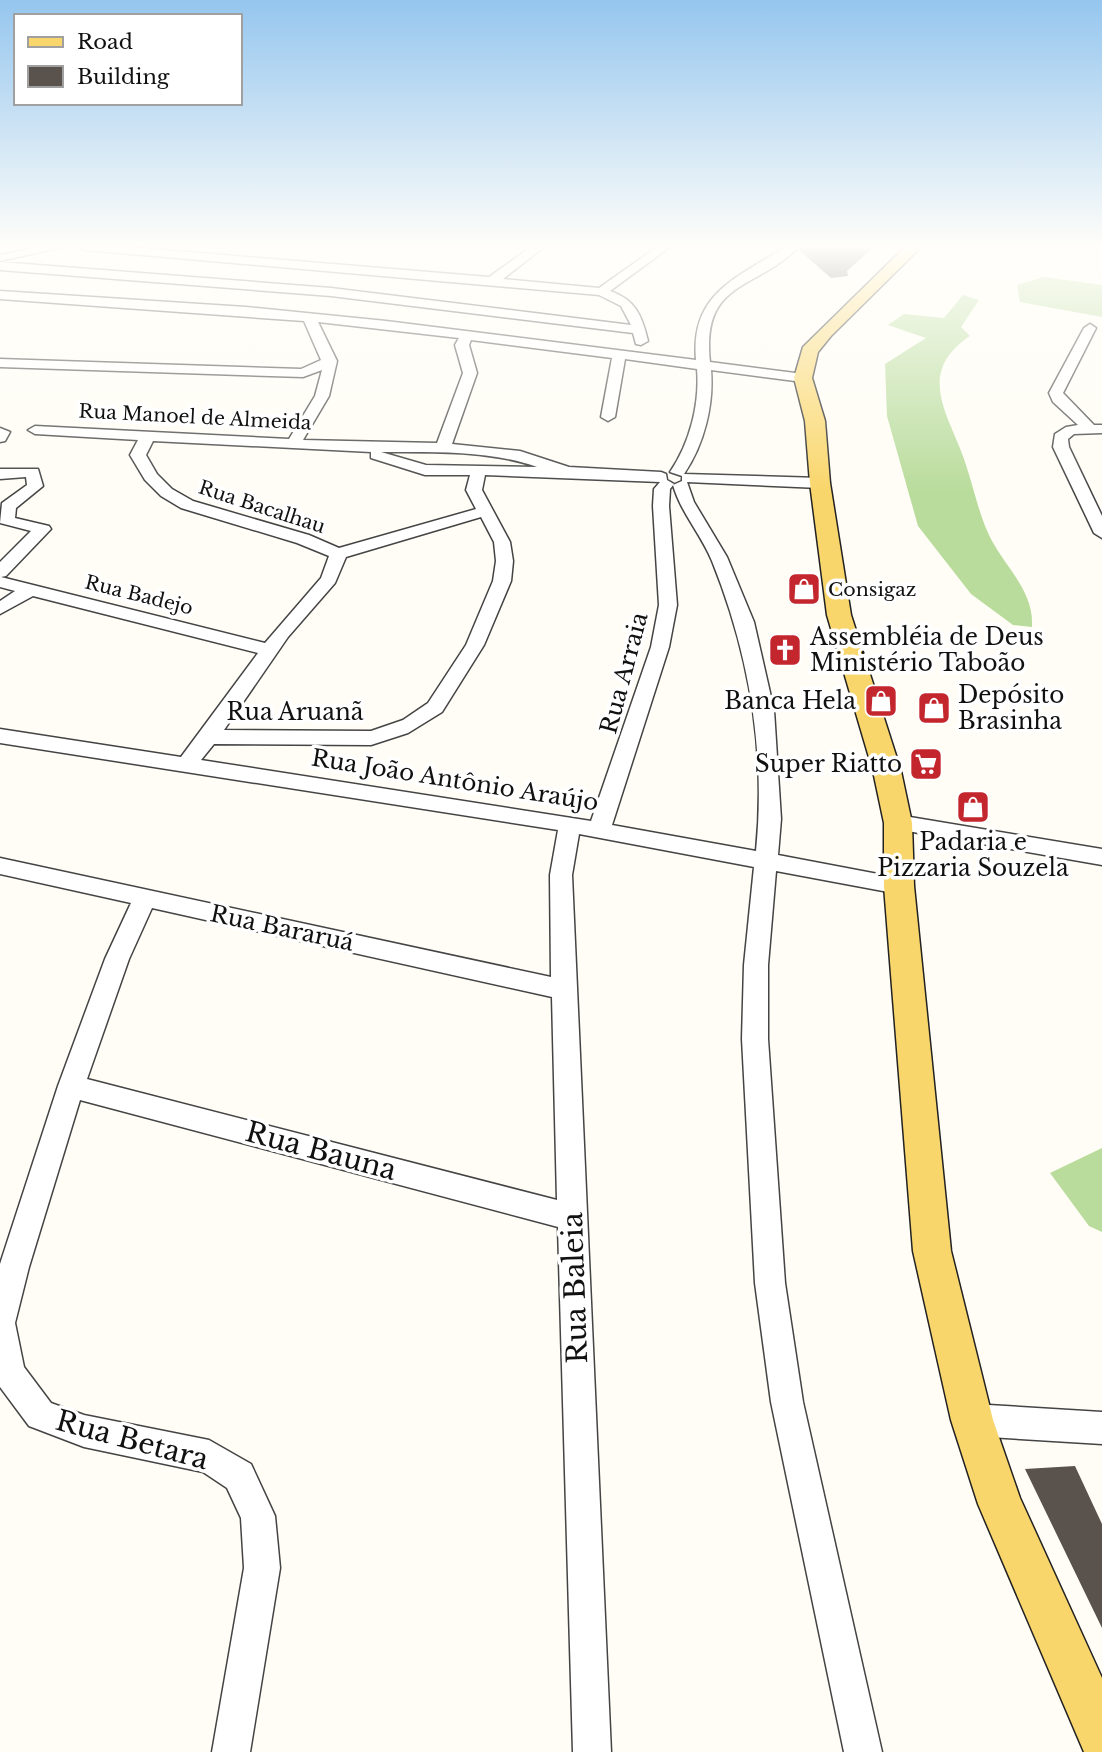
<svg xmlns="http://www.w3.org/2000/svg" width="1102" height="1752" font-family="'Libre Baskerville',serif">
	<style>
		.forest { fill: #b9dc9c }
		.building { fill: #5a524d }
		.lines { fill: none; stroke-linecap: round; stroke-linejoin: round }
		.minor-casing { stroke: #444; stroke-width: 3 }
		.major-casing { stroke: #222; stroke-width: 3 }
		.minor { fill: #fff; fill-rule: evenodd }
		.major { fill: #f9d66b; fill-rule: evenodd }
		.labels { text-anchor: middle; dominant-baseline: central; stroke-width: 7; stroke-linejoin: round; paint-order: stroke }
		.far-street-label { font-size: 19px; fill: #111; stroke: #fff }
		.far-poi-label { font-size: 19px; fill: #111; stroke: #fff; text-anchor: start }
		.poi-label { font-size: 23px; fill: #111; stroke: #fff; text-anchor: start }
		.street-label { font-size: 23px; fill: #111; stroke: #fff }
		.near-street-label { font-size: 28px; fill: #111; stroke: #fff }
	</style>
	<rect width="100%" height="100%" fill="#fffdf5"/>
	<!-- forest -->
	<path class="forest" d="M1044,277L1102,285V317L1020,302L1017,285Z
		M963,295L979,300L961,327L970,336C913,374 951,417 966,465C974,489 980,519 992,541C1008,570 1034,592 1032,627L1013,625L971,594L918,526L887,416L885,364L926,338L888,325L904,314L944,318Z
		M1102,1148V1232L1089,1226L1050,1173Z"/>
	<!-- building -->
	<path class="building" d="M802,247H874L847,271L848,276L831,278L799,250Z
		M789,578L816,579L819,599H792Z
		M1075,1466L1102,1524V1628L1025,1469Z"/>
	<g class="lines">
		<defs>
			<path id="minor" d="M39,247H63L0,261V255Z
				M79,247H128L489,277L531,247H544L503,279L599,288L657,247H670L610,291C636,300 642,316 648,341L641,345L636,344L633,333L331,296L0,270V262L331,288L631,325L621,306L599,295L85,250Z
				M785,247H799C755,291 701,280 710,362L803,374L810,378L803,382L711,370C714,405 704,445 684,474L820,478L828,483L820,488L687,482L694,502L727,557L754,622L774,710L781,819L778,855L899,878L907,880L910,886L907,892L899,894L776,871L768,965V1039L785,1283L803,1402L882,1752H844L771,1402L755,1283L742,1039L744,965L754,867L579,834L572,875L611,1752H573L558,1227L80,1100L29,1267L15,1323L24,1367L51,1403L84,1415L209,1440L251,1464L275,1516L280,1568L250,1752H212L244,1568L241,1518L227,1488L203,1472L84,1447L29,1426L0,1387V1264L58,1086L105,959L131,903L0,874V858L551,977L550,875L558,830L0,743V729L181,757L258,653L33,596L0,614V601L15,591L0,587V562L31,531L0,523L2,503L27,485L26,477L0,479V469H38L43,486L16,508L15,518L49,526L51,529L6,576L1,577L265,643L321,578L329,556L297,543L181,508L161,496L145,480L130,455L138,440L35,434L28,430L35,426L289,439L315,396L322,370L303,377L0,367V359L301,369L321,360L304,321L0,299V291L246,307L386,321L696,360C690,293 737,278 785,247ZM318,322L459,338L455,345L463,373L437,443L303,440L329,396L337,361ZM471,340L612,358L601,417L608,421L615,417L625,359L697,369C700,403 690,443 670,472L682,476V481L673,485C681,513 701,534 712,561C749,653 766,752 756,851L612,825L669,647L677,605L669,506L670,489L674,484L667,480L666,474L661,472L569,467L520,451L452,444L477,373L469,345ZM153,441L371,452V458L425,475H470L466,490L476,509L339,548L309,535L193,501L172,489L157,474L146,455ZM381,452C433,452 488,450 537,467L426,465ZM485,475L660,482L654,489L653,506L659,605L651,647L591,821L201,760L214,744L371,745L408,733L442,712L484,645L511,581L513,561L510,542L482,490ZM481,517L494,542L496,561L493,581L466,645L428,703L403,720L371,731L224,730L288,637L335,583L346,557ZM152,908L552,997L557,1200L87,1079L129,959Z
				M1090,324L1096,328L1063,393L1094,425H1102V433L1074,434L1068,439L1069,447L1102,516V538L1094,533L1053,447L1055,434L1066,427L1078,425L1053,402L1049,393L1084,328Z
				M0,428L10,432L5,441L0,442Z
				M898,815L1102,849V865L890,828L887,823L890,818Z
				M972,1404L1102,1412V1444L972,1436L960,1432L956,1420L960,1408Z"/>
			<path id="major" d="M905,247H921L831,336L818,352L812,378L825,421L830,483L851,615L901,771L912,823L914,886L951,1251L993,1420L1020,1498L1102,1678V1752H1084L978,1504L951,1420L913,1251L884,886V823L873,771L827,615L810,483L805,421L794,378L803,347Z"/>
		</defs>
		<!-- minor casing -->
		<use href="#minor" class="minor-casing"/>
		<!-- major casing -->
		<use href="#major" class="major-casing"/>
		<!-- minor -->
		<use href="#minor" class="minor"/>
		<!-- major -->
		<use href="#major" class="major"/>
	</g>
	<!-- sky -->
	<linearGradient id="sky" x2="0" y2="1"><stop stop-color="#95c6ee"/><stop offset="0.5" stop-color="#fffefa"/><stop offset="1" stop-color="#fffefa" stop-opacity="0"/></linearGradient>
	<rect width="1102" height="492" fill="url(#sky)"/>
	<!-- icons -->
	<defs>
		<symbol id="shop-square" viewBox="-11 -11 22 22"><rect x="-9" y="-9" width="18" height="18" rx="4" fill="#c4262e" stroke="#fff"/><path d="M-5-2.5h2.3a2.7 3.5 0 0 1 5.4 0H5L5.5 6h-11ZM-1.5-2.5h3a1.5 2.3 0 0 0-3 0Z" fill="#fff"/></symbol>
		<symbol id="church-square" viewBox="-11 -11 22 22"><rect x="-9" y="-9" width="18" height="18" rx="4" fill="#c4262e" stroke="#fff"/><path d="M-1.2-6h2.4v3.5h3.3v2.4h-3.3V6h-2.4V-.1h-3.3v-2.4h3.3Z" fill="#fff"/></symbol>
		<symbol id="supermarket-square" viewBox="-11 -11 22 22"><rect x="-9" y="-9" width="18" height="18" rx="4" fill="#c4262e" stroke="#fff"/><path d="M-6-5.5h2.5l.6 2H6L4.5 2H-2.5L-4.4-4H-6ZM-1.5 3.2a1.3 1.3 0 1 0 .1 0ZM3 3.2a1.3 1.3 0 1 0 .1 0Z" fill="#fff"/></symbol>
	</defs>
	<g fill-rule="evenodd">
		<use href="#shop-square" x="785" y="570" width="38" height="38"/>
		<use href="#church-square" x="766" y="631" width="38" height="38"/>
		<use href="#shop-square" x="862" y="682" width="38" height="38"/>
		<use href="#shop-square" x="915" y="689" width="38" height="38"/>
		<use href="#supermarket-square" x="907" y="745" width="38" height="38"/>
		<use href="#shop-square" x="954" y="788" width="38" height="38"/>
	</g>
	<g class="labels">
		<!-- far-street labels -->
		<g class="far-street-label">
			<text transform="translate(195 417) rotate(3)">Rua Manoel de Almeida</text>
			<text transform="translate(262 507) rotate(18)">Rua Bacalhau</text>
			<text transform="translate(139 595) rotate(14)">Rua Badejo</text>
		</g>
		<!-- far-poi labels -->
		<g class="far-poi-label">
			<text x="828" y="589">Consigaz</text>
		</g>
		<!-- poi labels -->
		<g class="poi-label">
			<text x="810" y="637">Assembléia de Deus<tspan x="810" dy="26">Ministério Taboão</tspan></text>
			<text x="958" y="695">Depósito<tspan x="958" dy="26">Brasinha</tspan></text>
			<text x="856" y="701" text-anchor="end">Banca Hela</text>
			<text x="902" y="764" text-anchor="end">Super Riatto</text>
			<text x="973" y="842" text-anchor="middle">Padaria e<tspan x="973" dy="26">Pizzaria Souzela</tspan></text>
		</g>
		<!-- street labels -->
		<g class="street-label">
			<text transform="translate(624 673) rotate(-75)">Rua Arraia</text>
			<text x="295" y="712">Rua Aruanã</text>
			<text transform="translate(455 780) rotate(9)">Rua João Antônio Araújo</text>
			<text transform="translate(282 928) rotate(12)">Rua Bararuá</text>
		</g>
		<!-- near-street labels -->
		<g class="near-street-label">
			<text transform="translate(321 1151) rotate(15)">Rua Bauna</text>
			<text transform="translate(575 1288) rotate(-92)">Rua Baleia</text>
			<text transform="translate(132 1440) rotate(15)">Rua Betara</text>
		</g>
	</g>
	<!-- legend -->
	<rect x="14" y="14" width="228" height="91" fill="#ffffff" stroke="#a0a0a0" stroke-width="2"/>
	<rect x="28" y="37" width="35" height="10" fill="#f9d66b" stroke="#a0a0a0" stroke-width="2"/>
	<text x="77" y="49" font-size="21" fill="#111111">Road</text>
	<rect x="28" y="66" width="35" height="21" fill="#5a524d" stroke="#a0a0a0" stroke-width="2"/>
	<text x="77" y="84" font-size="21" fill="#111111">Building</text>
</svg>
